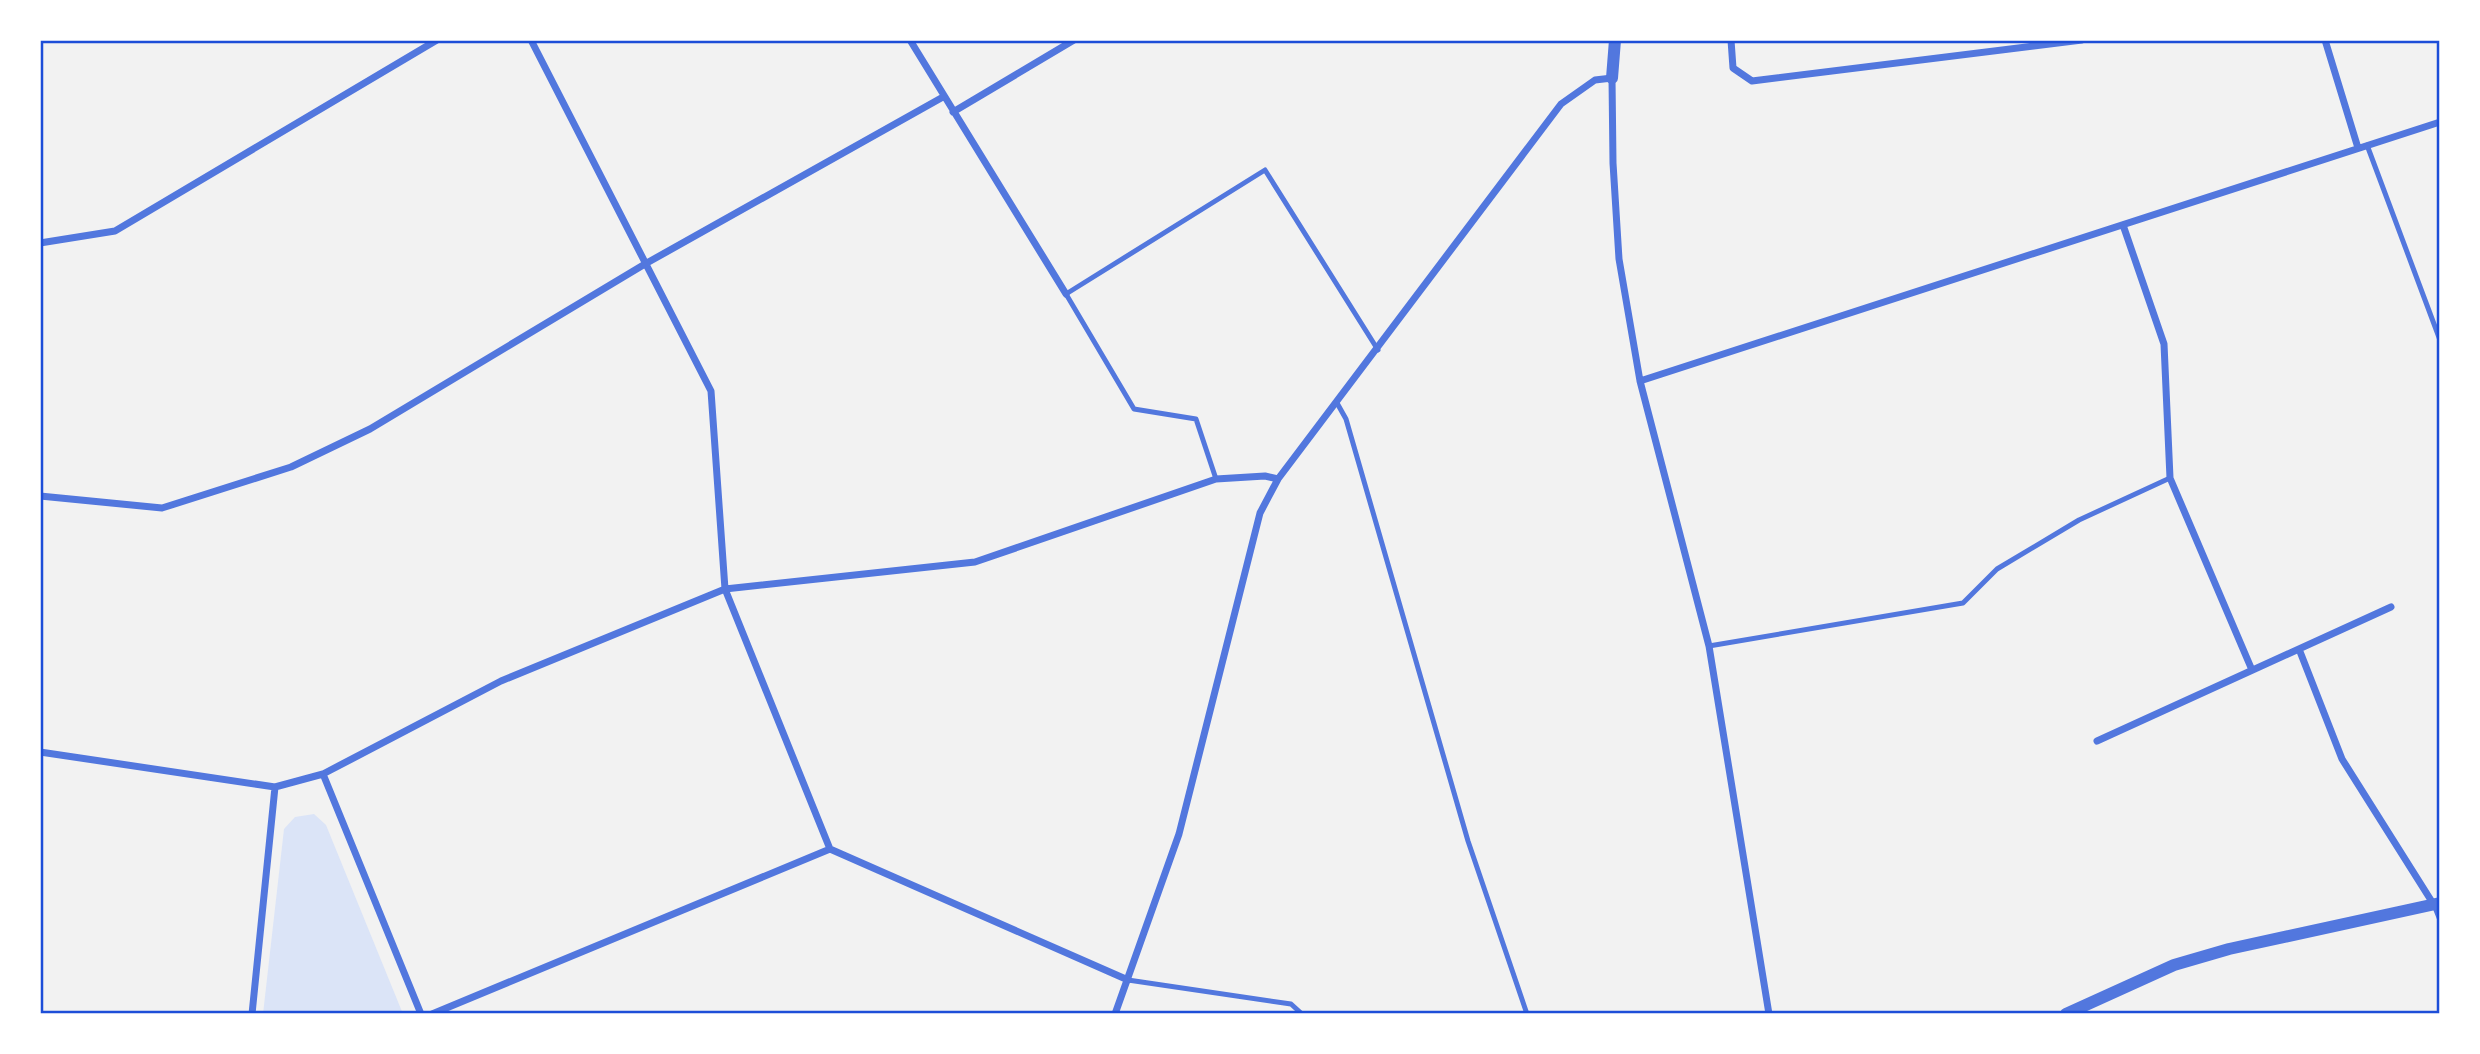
<svg xmlns="http://www.w3.org/2000/svg" width="2480" height="1054" font-family="'Times New Roman',serif">
	<style>
		.green { fill: #dbe4f7 }
		.lines { fill: none; stroke-linecap: round; stroke-linejoin: round }
		.service { stroke: #5277de; stroke-width: 5 }
		.minor { stroke: #5277de; stroke-width: 7 }
		.tertiary { stroke: #5277de; stroke-width: 12 }
		.neatline { fill: none; stroke: #1d4ed8; stroke-width: 2.5 }
	</style>
	<rect width="100%" height="100%" fill="#f2f2f2"/>
	<!-- green -->
	<path class="green" d="M314,814L326,825L403,1014H263L284,829L295,817Z"/>
	<g class="lines">
		<!-- service -->
		<path class="service" d="M2367,145L2440,340
			M1337,403L1346,419L1468,841L1527,1014
			M1216,479L1196,419L1134,409L1066,294L1265,170L1378,350
			M1709,646L1963,603L1997,569L2079,520L2170,478
			M2434,905L2440,920
			M1128,980L1291,1004L1302,1014"/>
		<!-- minor -->
		<path class="minor" d="M531,40L711,391L725,589L830,849
			M910,40L1066,294
			M1731,40L1733,68L1752,81L2082,40
			M2325,40L2358,148
			M953,112L1074,40
			M2123,225L2164,344L2170,478L2252,670
			M40,243L115,231L437,40
			M1640,381L2440,122
			M40,496L162,508L291,467L370,429L645,264L943,97
			M2299,649L2342,759L2434,905
			M2097,741L2391,607
			M40,752L275,787L323,774L501,681L725,589L975,562L1216,479L1265,476L1278,479
			M323,774L421,1014
			M252,1014L275,787
			M432,1014L830,849L1128,980
			M1115,1014L1179,834L1260,513L1278,479L1561,104L1595,80L1612,78L1613,163L1619,259L1640,381L1709,646L1769,1014"/>
		<!-- tertiary -->
		<path class="tertiary" d="M1612,78L1615,40
			M2066,1014L2174,965L2229,949L2440,903"/>
	</g>
	<!-- border -->
	<rect width="2480" height="1054" fill="none" stroke="#ffffff" stroke-width="84"/>
	<rect x="42" y="42" width="2396" height="970" class="neatline"/>
</svg>
